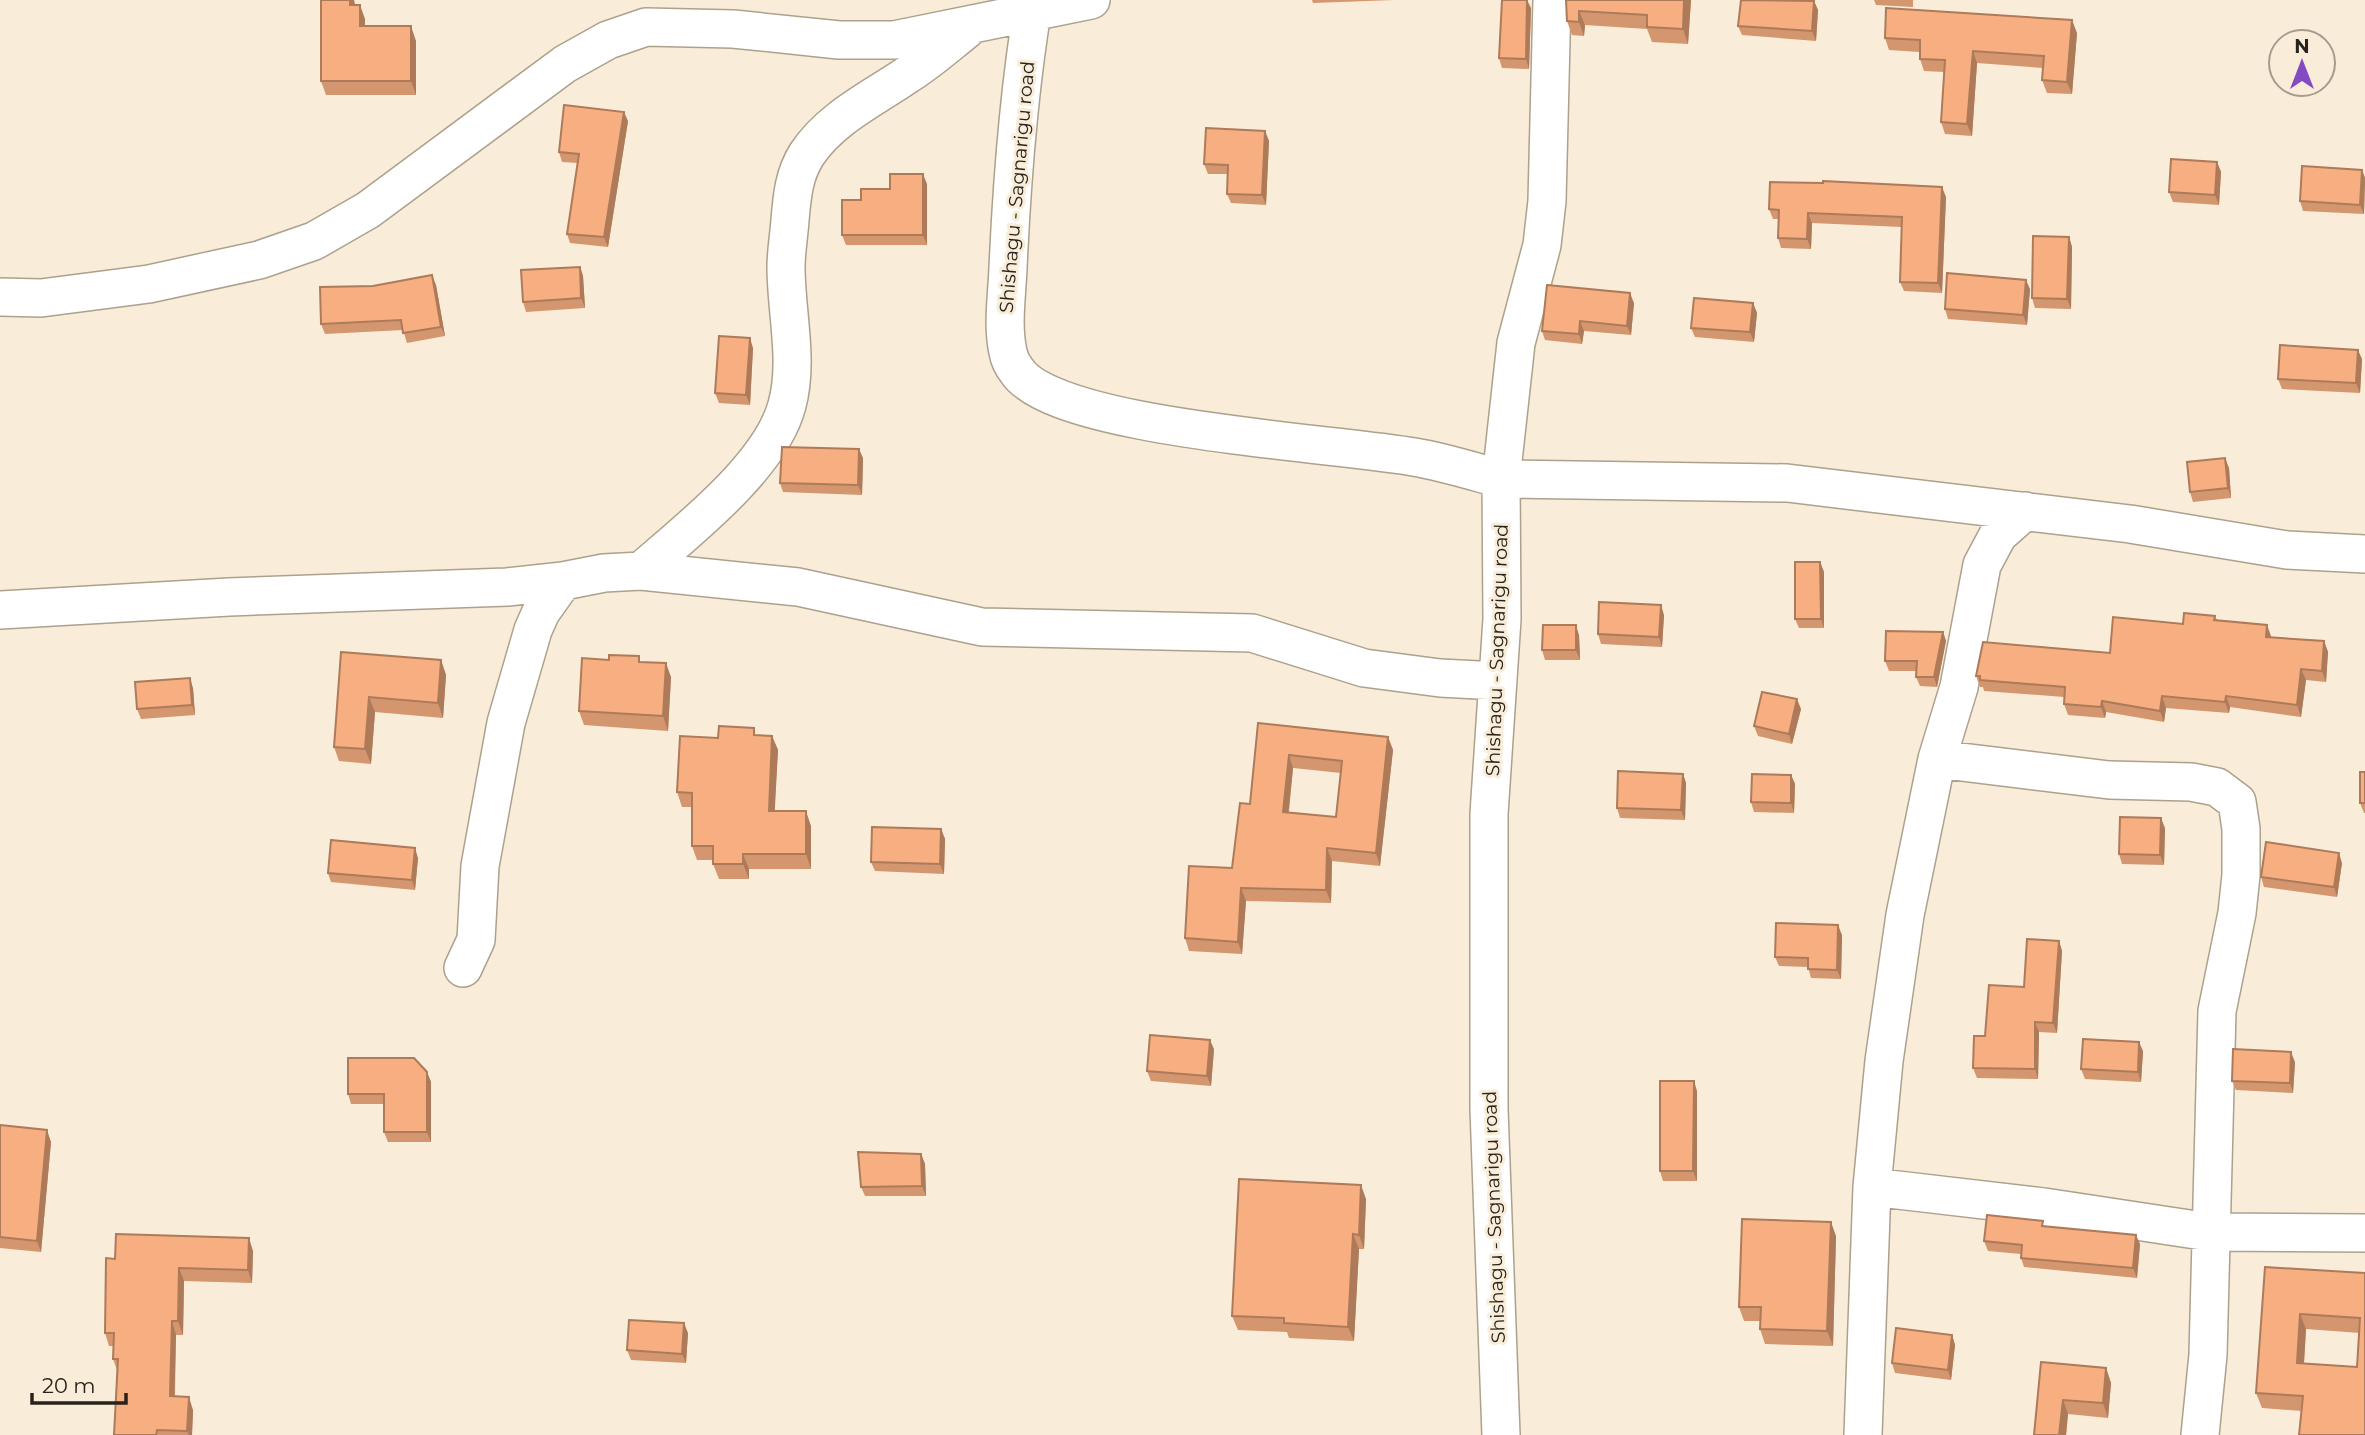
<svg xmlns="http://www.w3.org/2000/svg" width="2365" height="1435" font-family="Montserrat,sans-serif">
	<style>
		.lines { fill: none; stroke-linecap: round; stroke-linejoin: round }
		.minor-casing { stroke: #aca18d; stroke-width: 40 }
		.minor { stroke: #fff; stroke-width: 37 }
		.wall { fill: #d4966f; fill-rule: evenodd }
		.shaded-wall { fill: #ad7a5a }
		.building { fill: #f7af81; stroke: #ad7a5a; stroke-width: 2; fill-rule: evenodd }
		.labels { text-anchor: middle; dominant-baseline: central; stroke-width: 6; stroke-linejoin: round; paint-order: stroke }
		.street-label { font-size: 19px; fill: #27231b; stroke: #f9edd9 }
	</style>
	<rect width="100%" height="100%" fill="#f9edd9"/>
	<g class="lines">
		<defs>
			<path id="minor" d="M1034,0C1019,87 1012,179 1008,268C1007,295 1002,325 1008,352C1009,358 1013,366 1017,371C1055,429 1339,443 1414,457C1444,462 1472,471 1501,479L1502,619L1489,814V1109L1501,1435
				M1552,0L1547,201L1542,245L1516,343L1501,479L1787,483L2130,524L2287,550L2365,554
				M0,297L41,298L149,284L259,260L314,241L368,210L565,64L608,40L646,27L733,29L839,40H894L1091,0
				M641,571C687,531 771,466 787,405C799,361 786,312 786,267C786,252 789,235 790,220C792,196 794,174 807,154C831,118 872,99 907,75C928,62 947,45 966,30
				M0,610L229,597L507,587L563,581L604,573L641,571L798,587L982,627L1252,633L1364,668L1440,678L1498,681
				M1937,759L2109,780L2191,782L2217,787L2237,802L2241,829V875L2237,913L2217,1011L2208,1355L2200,1435
				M463,968L476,940L480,866L506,723L533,630L541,612L563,581
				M1872,1187L2044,1207L2209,1232L2365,1233
				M1863,1435L1872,1187L1884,1061L1905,915L1937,759L1959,687L1982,565L1998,535L2025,511"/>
		</defs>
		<!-- minor casing -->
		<use href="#minor" class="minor-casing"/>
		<!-- minor -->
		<use href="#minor" class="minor"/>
	</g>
	<!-- wall -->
	<path class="wall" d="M1312,0H1394L1313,3Z
		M1566,0H1691L1688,44L1652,42L1647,29L1585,25L1584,36L1572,35L1567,21Z
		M1874,0H1913V7L1876,5Z
		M1814,1L1818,10L1816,41L1742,35L1738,26Z
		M355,5L365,19V26L416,41V95H326L321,81Z
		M1531,8L1529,69L1502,68L1499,58Z
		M2077,33L2072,94L2047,93L2042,80L2043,68L1977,63L1972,136L1945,134L1941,122L1944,72L1924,71L1920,59V52L1889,50L1885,38Z
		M628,121L608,247L570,243L567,234L578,163L562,162L559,152Z
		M1265,131L1269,141L1266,205L1231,203L1227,194L1228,174H1208L1204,164Z
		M2217,162L2221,172L2219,205L2173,202L2169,192Z
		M2362,170L2365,178L2364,214L2303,211L2300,201Z
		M927,184V245H846L842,235L861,200Z
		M1946,197L1942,293L1904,291L1900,282L1902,227L1812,223L1811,249L1781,248L1778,238L1779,219H1773L1769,209Z
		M2069,237L2072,247L2071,309L2035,308L2032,298Z
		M580,267L583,276L585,308L526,312L523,302Z
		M436,285L445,336L407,343L403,330L325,334L321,324Z
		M2030,289L2027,325L1948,319L1945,309Z
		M1634,303L1631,335L1584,331L1582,344L1545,340L1542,331Z
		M1753,303L1757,313L1754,342L1695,337L1691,328Z
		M753,348L750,405L719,403L715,393Z
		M2362,359L2360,393L2282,389L2278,379Z
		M863,458L862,495L783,492L780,483Z
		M2229,468L2231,498L2193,502L2190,492Z
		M1820,562L1824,572V628H1799L1795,619Z
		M1664,615L1662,647L1601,644L1598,634Z
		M2215,616L2217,620L2271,636V637L2324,641L2328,652L2326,682L2306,680L2301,717L2230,707L2229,713L2166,708L2164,722L2106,712L2105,718L2068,715L2064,704V697L1984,691L1983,687H1980L1976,676L2110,653L2183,624Z
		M1943,632L1946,641L1937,687L1920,686L1916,677V671H1889L1885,661Z
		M1579,635L1580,660H1545L1542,650Z
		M341,652L441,660L446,675L443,718L375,712L371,764L339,761L334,747Z
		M641,662L671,677L668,731L584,725L579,711Z
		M193,688L195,715L141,719L137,709Z
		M1801,709L1792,744L1758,736L1754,726Z
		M1258,723L1388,737L1393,750L1380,866L1332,861L1331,903L1246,901L1242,954L1189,951L1185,938L1232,868L1250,804ZM1293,768L1341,773L1336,817L1289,812Z
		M757,735L772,736L778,750L774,811L811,826V869H749V879H719L713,864V860H697L692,846V807H682L677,792L718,738Z
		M2365,772V813H2364L2360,803Z
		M1683,774L1686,783L1685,820L1620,818L1617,808Z
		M1791,775L1795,784L1794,813L1754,812L1751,802Z
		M2165,828L2164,865L2122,864L2119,854Z
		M941,829L945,839L944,874L875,871L871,862Z
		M418,858L415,890L331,882L328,873Z
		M2342,863L2337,897L2264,887L2261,877Z
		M1842,935L1841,979L1811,978L1808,967L1779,966L1775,957Z
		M2059,941L2062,951L2057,1033L2039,1032L2038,1079L1977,1078L1973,1068L1985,1036Z
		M1214,1049L1211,1086L1151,1081L1147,1071Z
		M2143,1051L2141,1082L2085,1079L2081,1069Z
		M2295,1062L2293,1093L2236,1090L2232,1081Z
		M427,1072L431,1082V1142H388L384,1132V1104H351L348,1094Z
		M1697,1091V1181H1663L1660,1171Z
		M0,1125L51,1142L41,1252L0,1248Z
		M921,1154L925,1164L926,1196H865L861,1187Z
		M1366,1199L1364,1249H1359L1354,1341L1289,1338L1287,1332L1238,1330L1232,1316Z
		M2045,1226L2140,1244L2137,1278L2024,1267L2021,1258V1254L1988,1251L1984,1241Z
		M1836,1236L1833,1346L1765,1344L1760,1329V1321H1744L1739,1307Z
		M253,1251L252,1283L184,1281L183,1335H176L175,1396L193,1410L192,1435H114L117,1370L113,1359V1346H109L105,1333L115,1259Z
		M2265,1267L2365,1273V1435L2302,1411L2262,1408L2256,1393ZM2306,1329L2360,1333L2357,1367L2304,1363Z
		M688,1333L686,1363L631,1360L627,1350Z
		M1952,1335L1955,1345L1951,1380L1895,1373L1892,1363Z
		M2041,1362L2106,1368L2111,1383L2108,1418L2068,1414L2066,1435H2034Z"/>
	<!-- shaded-wall -->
	<path class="shaded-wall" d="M350,0H354L355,4V19L350,5Z
		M1527,0L1531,8L1529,69L1526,59Z
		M1684,0H1691L1688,44L1683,29Z
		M1814,1L1818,10L1816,41L1812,31Z
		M360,5L365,19V41L360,26Z
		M1579,11L1585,25L1584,36L1579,22Z
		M2072,20L2077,33L2072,94L2067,82Z
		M411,26L416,41V95L411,81Z
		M1973,51L1977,63L1972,136L1967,124Z
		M624,112L628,121L608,247L604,237Z
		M1265,131L1269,141L1266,205L1262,195Z
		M2217,162L2221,172L2219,205L2215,195Z
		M2362,170L2365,178L2364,214L2360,205Z
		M923,174L927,184V245L923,235Z
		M1942,187L1946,197L1942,293L1938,283Z
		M1808,213L1812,223L1811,249L1807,239Z
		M2069,237L2072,247L2071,309L2067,299Z
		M580,267L583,276L585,308L581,298Z
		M432,275L436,285L445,336L441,327Z
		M2026,280L2030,289L2027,325L2023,315Z
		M1630,293L1634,303L1631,335L1627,326Z
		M1753,303L1757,313L1754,342L1750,332Z
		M1580,321L1584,331L1582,344L1579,334Z
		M750,338L753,348L750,405L746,395Z
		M2358,350L2362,359L2360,393L2356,383Z
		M859,449L863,458L862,495L858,485Z
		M2225,458L2229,468L2231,498L2228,488Z
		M1820,562L1824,572V628L1821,619Z
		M1661,605L1664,615L1662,647L1659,637Z
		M1576,625L1579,635L1580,660L1576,650Z
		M2267,625L2271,636L2270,648L2266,637Z
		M1943,632L1946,641L1937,687L1934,677Z
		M2324,641L2328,652L2326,682L2322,671Z
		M441,660L446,675L443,718L438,703Z
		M666,663L671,677L668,731L663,716Z
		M2301,669L2306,680L2301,717L2297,705Z
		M190,678L193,688L195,715L192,705Z
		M2162,696L2166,708L2164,722L2160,711Z
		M2226,696L2230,707L2229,713L2225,702Z
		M369,697L375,712L371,764L365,749Z
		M1797,699L1801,709L1792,744L1789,734Z
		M2102,701L2106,712L2105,718L2101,707Z
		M772,736L778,750L774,826L769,811Z
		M1388,737L1393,750L1380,866L1376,853Z
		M1289,755L1293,768L1287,825L1283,812Z
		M1683,774L1686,783L1685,820L1681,810Z
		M1791,775L1795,784L1794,813L1791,803Z
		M806,811L811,826V869L806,854Z
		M2161,818L2165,828L2164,865L2160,855Z
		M941,829L945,839L944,874L940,864Z
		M415,848L418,858L415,890L412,880Z
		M1327,848L1332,861L1331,903L1326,890Z
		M2339,853L2342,863L2337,897L2334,887Z
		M743,854L749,869V879L743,864Z
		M1241,888L1246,901L1242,954L1238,942Z
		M1838,925L1842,935L1841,979L1837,970Z
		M2059,941L2062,951L2057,1033L2053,1023Z
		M2035,1022L2039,1032L2038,1079L2035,1069Z
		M1210,1040L1214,1049L1211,1086L1207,1076Z
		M2139,1042L2143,1051L2141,1082L2138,1072Z
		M2291,1052L2295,1062L2293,1093L2290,1083Z
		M427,1072L431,1082V1142L427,1132Z
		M1694,1081L1697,1091V1181L1693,1171Z
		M47,1130L51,1142L41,1252L37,1241Z
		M921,1154L925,1164L926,1196L922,1186Z
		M1361,1185L1366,1199L1364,1249L1359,1235Z
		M1831,1222L1836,1236L1833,1346L1827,1331Z
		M1353,1234L1359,1249L1354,1341L1348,1327Z
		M2136,1235L2140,1244L2137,1278L2133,1268Z
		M249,1238L253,1251L252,1283L248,1270Z
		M179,1268L184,1281L183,1335L178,1321Z
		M2300,1314L2306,1329L2303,1378L2297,1363Z
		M172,1321L176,1335L174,1409L170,1396Z
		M684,1323L688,1333L686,1363L682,1354Z
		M1952,1335L1955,1345L1951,1380L1948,1370Z
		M2106,1368L2111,1383L2108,1418L2103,1403Z
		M189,1397L193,1410L192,1435H189L187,1431Z
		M2063,1400L2068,1414L2066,1435H2059Z"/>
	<!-- building -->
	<path class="building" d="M321,0H350V5H360V26H411V81H321Z
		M1502,0H1527L1526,59L1499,58Z
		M1566,0H1684L1683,29L1647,27V15L1579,11V22L1567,21Z
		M1741,0L1814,1L1812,31L1738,26Z
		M1886,8L2072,20L2067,82L2042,80L2044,56L1973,51L1967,124L1941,122L1945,60L1920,59V40L1885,38Z
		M564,105L624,112L604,237L567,234L579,154L559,152Z
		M1206,128L1265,131L1262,195L1227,194L1228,165L1204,164Z
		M2171,159L2217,162L2215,195L2169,192Z
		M2302,166L2362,170L2360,205L2300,201Z
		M890,174H923V235H842V200H861V189H890Z
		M1823,181L1942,187L1938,283L1900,282L1902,217L1808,213L1807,239L1778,238L1779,210L1769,209L1770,182L1823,183Z
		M2033,236L2069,237L2067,299L2032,298Z
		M580,267L581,298L523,302L521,270Z
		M1947,273L2026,280L2023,315L1945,309Z
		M432,275L441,327L403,333L401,320L321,324L320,287L373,286Z
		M1547,285L1630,293L1627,326L1580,321L1579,334L1542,331Z
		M1694,298L1753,303L1750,332L1691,328Z
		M719,336L750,338L746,395L715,393Z
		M2280,345L2358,350L2356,383L2278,379Z
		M782,447L859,449L858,485L780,483Z
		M2225,458L2228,488L2190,492L2187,462Z
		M1795,562H1820L1821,619H1795Z
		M1599,602L1661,605L1659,637L1598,634Z
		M2184,613L2215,616L2214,620L2267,625L2266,637L2324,641L2322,671L2301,669L2297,705L2226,696L2225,702L2162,696L2160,711L2102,701L2101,707L2064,704L2065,687L1980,680V676H1976L1983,642L2110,653L2113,617L2183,624Z
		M1543,625H1576V650H1542Z
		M1886,631L1943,632L1934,677H1916L1917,661H1885Z
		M341,652L441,660L438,703L369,697L365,749L334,747Z
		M609,655L639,656V662L666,663L663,716L579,711L582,658L609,660Z
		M190,678L192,705L137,709L135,682Z
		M1762,692L1797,699L1789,734L1754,726Z
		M1258,723L1388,737L1376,853L1327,848L1326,890L1241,888L1238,942L1185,938L1189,866L1232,868L1240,803L1250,804ZM1289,755L1342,761L1336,817L1283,812Z
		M719,726L754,728V735L772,736L769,811H806V854H743V864H713V846H692V793L677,792L680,736L718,738Z
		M1618,771L1683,774L1681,810L1617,808Z
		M2360,772H2365V803H2360Z
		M1752,774L1791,775V803L1751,802Z
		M2120,817L2161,818L2160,855L2119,854Z
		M872,827L941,829L940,864L871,862Z
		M331,840L415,848L412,880L328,873Z
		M2266,842L2339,853L2334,887L2261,877Z
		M1776,923L1838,925L1837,970L1808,969V958L1775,957Z
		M2027,939L2059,941L2053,1023L2035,1022V1069L1973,1068L1974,1036H1985L1989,985L2024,987Z
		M1150,1035L1210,1040L1207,1076L1147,1071Z
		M2083,1039L2139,1042L2138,1072L2081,1069Z
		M2233,1049L2291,1052L2290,1083L2232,1081Z
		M348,1058H414L427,1072V1132H384V1094H348Z
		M1660,1081H1694L1693,1171H1660Z
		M0,1125L47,1130L37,1241L0,1237Z
		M858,1152L921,1154L922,1186L861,1187Z
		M1239,1179L1361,1185L1359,1235L1353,1234L1348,1327L1284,1323V1318L1232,1316Z
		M1987,1215L2043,1221L2042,1226L2136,1235L2133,1268L2021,1258L2022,1245L1984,1241Z
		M1742,1219L1831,1222L1827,1331L1760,1329L1761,1307H1739Z
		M116,1234L249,1238L248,1270L179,1268L178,1321H172L170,1396L189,1397L187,1431L157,1430L156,1435H114L118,1359H113L114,1333H105L106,1258L115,1259Z
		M2265,1267L2365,1273V1435H2299L2303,1396L2256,1393ZM2300,1314L2360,1318L2357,1367L2297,1363Z
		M629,1320L684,1323L682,1354L627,1350Z
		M1896,1328L1952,1335L1948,1370L1892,1363Z
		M2041,1362L2106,1368L2103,1403L2063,1400L2059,1435H2034Z"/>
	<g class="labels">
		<!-- street labels -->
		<g class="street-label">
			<text transform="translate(1017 187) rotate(-85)">Shishagu - Sagnarigu road</text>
			<text transform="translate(1497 650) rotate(-88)">Shishagu - Sagnarigu road</text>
			<text transform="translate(1494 1217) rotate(-92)">Shishagu - Sagnarigu road</text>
		</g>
	</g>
	<!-- north arrow -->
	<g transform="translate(2302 63)"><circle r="33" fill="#f9edd9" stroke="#a59c8d" stroke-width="2"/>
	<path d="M0-5L12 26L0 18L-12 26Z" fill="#834bc1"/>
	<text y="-10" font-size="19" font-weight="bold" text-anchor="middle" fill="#27231b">N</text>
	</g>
	<!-- scale -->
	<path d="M32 1393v10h94v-10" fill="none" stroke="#27231b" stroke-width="3.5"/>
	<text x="42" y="1393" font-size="21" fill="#27231b" stroke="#f9edd9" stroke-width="5" paint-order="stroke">20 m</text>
</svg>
